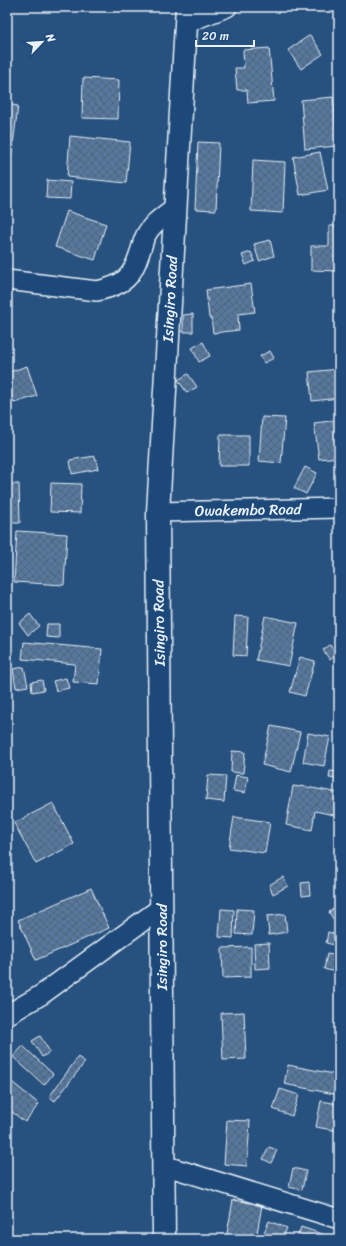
<svg xmlns="http://www.w3.org/2000/svg" width="346" height="1246" font-family="Sriracha,sans-serif">
	<style>
		.building { fill: url(#building-cross-hatch); stroke: #e8f1f8 }
		.lines { fill: none; stroke-linecap: round; stroke-linejoin: round }
		.minor-casing { stroke: #e8f1f8; stroke-width: 22 }
		.major-casing { stroke: #e8f1f8; stroke-width: 25 }
		.minor { stroke: #1f4a7a; stroke-width: 19 }
		.major { stroke: #1f4a7a; stroke-width: 22 }
		.labels { text-anchor: middle; dominant-baseline: central; stroke-width: 3.5; stroke-linejoin: round; paint-order: stroke }
		.street-label { font-size: 15px; fill: #e8f1f8; stroke: #1f4a7a }
	</style>
	<defs>
		<pattern id="building-cross-hatch" width="8" height="8" patternUnits="userSpaceOnUse"><rect width="8" height="8" fill="#57789d"/><path d="M0 0l8 8M0 8l8-8" fill="none" stroke="#4f6278"/></pattern>
	</defs>
	<rect width="100%" height="100%" fill="#27517f"/>
	<filter id="ink" filterUnits="userSpaceOnUse"><feTurbulence type="fractalNoise" baseFrequency=".025" numOctaves="2"/><feDisplacementMap in="SourceGraphic" scale="8" xChannelSelector="R" yChannelSelector="G"/><feConvolveMatrix kernelMatrix="1 2 1 2 8 2 1 2 1" color-interpolation-filters="sRGB"/></filter>
	<g filter="url(#ink)">
		<!-- building -->
		<path class="building" d="M310,35L323,54L301,69L288,50Z
			M269,48L274,101L248,103L247,90H237L235,68H244L243,50Z
			M83,78L119,80L118,119L82,118Z
			M333,97L338,146L305,149L301,100Z
			M7,104L18,106L10,168H7Z
			M70,136L130,142L126,183L67,177Z
			M198,142L219,143L216,210L195,209Z
			M320,152L328,190L300,195L293,157Z
			M253,160L285,162L283,213L251,211Z
			M47,180L71,182L70,199L46,198Z
			M67,211L106,224L95,260L55,247Z
			M329,226H339V271L311,270V246H329Z
			M270,240L274,256L259,261L254,244Z
			M251,252L255,261L246,265L242,255Z
			M251,284L255,312L238,314L239,330L213,333L211,318H209L206,290Z
			M193,314V332H183V315Z
			M203,342L210,356L199,362L192,348Z
			M270,351L274,358L264,363L260,356Z
			M27,366L37,396L14,403L7,381V373Z
			M339,369V398L312,401L309,372Z
			M188,374L197,387L187,393L178,380Z
			M262,417L285,418L281,463L259,461Z
			M339,420V457L319,459L314,423Z
			M220,435H249V466H219Z
			M95,456L98,469L72,474L70,460Z
			M305,467L317,473L306,494L294,488Z
			M51,483L81,484L80,513L50,512Z
			M7,484H19L20,523H7Z
			M17,531L67,534L64,585L14,582Z
			M30,614L39,626L28,635L19,623Z
			M235,616L248,617L246,656L233,655Z
			M265,616L298,623L289,666L256,660Z
			M47,624H59V638L46,637Z
			M24,642L102,649L99,684L73,682L75,664L22,659Z
			M330,645L336,655L330,660L323,650Z
			M300,657L315,661L305,696L290,692Z
			M24,667L28,686L16,688L13,669Z
			M66,678L69,688L56,691L53,681Z
			M42,680L44,690L32,692L31,682Z
			M271,726L300,732L291,772L262,765Z
			M308,733L330,737L324,766L303,762Z
			M339,748V765L335,764Z
			M232,751L245,752L243,773L231,772Z
			M330,771L339,772V779L329,778Z
			M208,775L226,776L224,802L206,800Z
			M236,775L248,777L245,793L233,791Z
			M293,786L301,787V786L339,793V816L315,811L312,830L286,825Z
			M53,803L74,844L36,864L14,823Z
			M234,817L270,822L265,853L229,848Z
			M283,877L288,886L273,894L269,885Z
			M309,882L310,895L302,896L301,883Z
			M91,888L109,928L36,960L18,920Z
			M336,907L339,912V919L335,922L329,912Z
			M221,909L234,910L233,938L219,937Z
			M237,909L254,910L252,935L236,934Z
			M285,914L287,932L269,935L267,916Z
			M328,932L339,935V946L326,943Z
			M269,943L270,968L255,969L254,944Z
			M251,947V977L223,978L222,948Z
			M327,954L338,956L335,972L324,969Z
			M244,1012L246,1059L223,1060L221,1013Z
			M40,1036L50,1052L42,1057L32,1041Z
			M23,1046L53,1074L44,1085L13,1057Z
			M78,1057L85,1062L55,1101L49,1097Z
			M288,1065L339,1075V1095L284,1084Z
			M7,1078L39,1104L25,1122L7,1108Z
			M280,1089L299,1095L292,1116L273,1109Z
			M321,1101L339,1104L338,1131L316,1127Z
			M227,1120L250,1121L247,1166L224,1164Z
			M269,1147L277,1150L271,1163L263,1159Z
			M293,1168L306,1171L302,1190L289,1187Z
			M339,1177V1196L336,1195Z
			M233,1200L262,1205L256,1239H226Z
			M269,1221L287,1228L282,1239H268L262,1237Z
			M301,1227L337,1239H297Z"/>
		<g class="lines">
			<defs>
				<path id="minor" d="M185,23L227,7
					M7,280L97,291C124,285 132,278 140,252C142,247 143,240 146,235C152,223 165,215 175,207
					M158,512L339,508
					M7,1015L41,995L162,907
					M163,1165L339,1219"/>
				<path id="major" d="M164,1239L158,512L187,7"/>
			</defs>
			<!-- minor casing -->
			<use href="#minor" class="minor-casing"/>
			<!-- major casing -->
			<use href="#major" class="major-casing"/>
			<!-- minor -->
			<use href="#minor" class="minor"/>
			<!-- major -->
			<use href="#major" class="major"/>
		</g>
	</g>
	<g class="labels">
		<!-- street labels -->
		<g class="street-label">
			<text transform="translate(170 299) rotate(-87)">Isingiro Road</text>
			<text transform="translate(248 510) rotate(-1)">Owakembo Road</text>
			<text transform="translate(159 623) rotate(-91)">Isingiro Road</text>
			<text transform="translate(162 947) rotate(-90)">Isingiro Road</text>
		</g>
	</g>
	<!-- margin -->
	<rect width="346" height="1246" fill="none" stroke="#1f4a7a" stroke-width="24"/>
	<rect x="12" y="12" width="322" height="1222" fill="none" stroke="#e8f1f8" stroke-width="1.5" filter="url(#ink)"/>
	<!-- north arrow -->
	<g transform="translate(42 42) rotate(65)" stroke="#1f4a7a" stroke-width="3" paint-order="stroke">
	<path d="M0-3L7 15L0 10L-7 15Z" fill="#e8f1f8"/>
	<text y="-6" font-size="11" font-weight="bold" text-anchor="middle" fill="#e8f1f8">N</text>
	</g>
	<!-- scale -->
	<path d="M196 40v6h58v-6" fill="none" stroke="#e8f1f8" stroke-width="2"/>
	<text x="202" y="40" font-size="12" fill="#e8f1f8" stroke="#1f4a7a" stroke-width="3" paint-order="stroke">20 m</text>
</svg>
